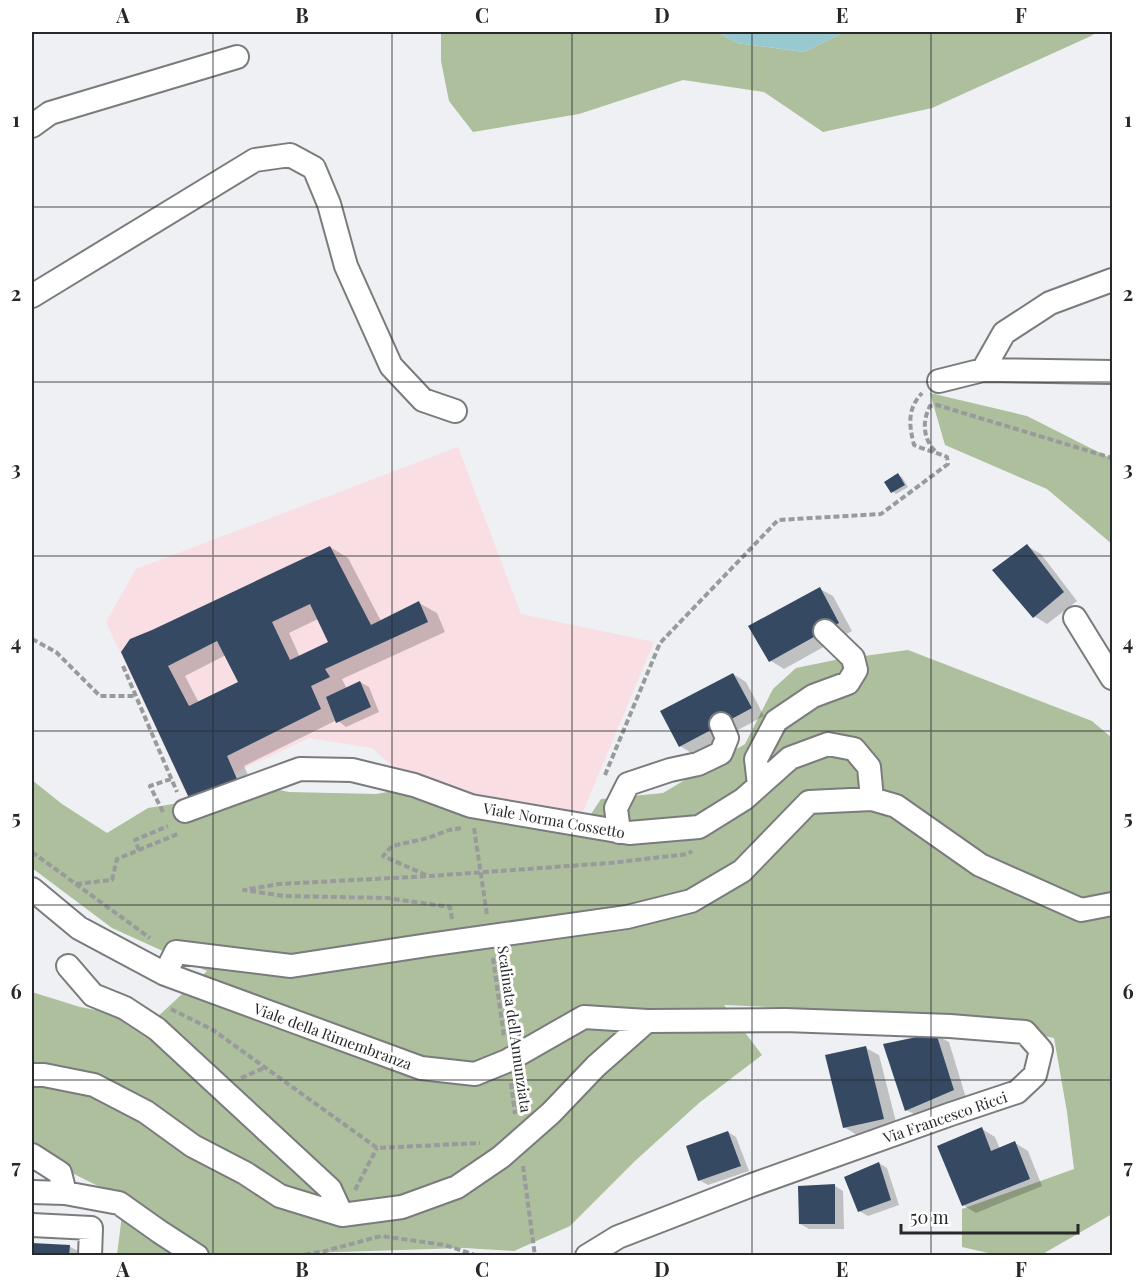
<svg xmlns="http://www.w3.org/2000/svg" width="1144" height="1287" font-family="'Playfair Display',serif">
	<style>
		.education { fill: #f9dee3 }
		.forest { fill: #adbf9c }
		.water { fill: #98c8d0 }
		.shadow { fill: #0003; fill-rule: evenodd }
		.building { fill: #354963; fill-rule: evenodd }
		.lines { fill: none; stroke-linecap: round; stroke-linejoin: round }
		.minor-casing { stroke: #797b7d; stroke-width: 26 }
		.path { stroke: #989a9c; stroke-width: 4; stroke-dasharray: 6 3; stroke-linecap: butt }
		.minor { stroke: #fff; stroke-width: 22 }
		.grid { fill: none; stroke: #272829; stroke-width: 1.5; stroke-opacity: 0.55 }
		.labels { text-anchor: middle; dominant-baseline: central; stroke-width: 6; stroke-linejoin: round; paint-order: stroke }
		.street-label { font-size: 15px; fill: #272829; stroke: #fff }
		.neatline { fill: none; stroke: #272829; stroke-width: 2 }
		.grid-label { font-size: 20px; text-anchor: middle; font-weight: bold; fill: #272829 }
	</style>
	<rect width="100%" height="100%" fill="#eef0f3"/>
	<!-- education -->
	<path class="education" d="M458,447L521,614L654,642L579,821L410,782L372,748L309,738L187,795L106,622L136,569Z"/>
	<!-- forest -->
	<path class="forest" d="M441,32H718L737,43L804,52L844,32H1097L1091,36L932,108L823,132L764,92L683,80L579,114L473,132L449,101L441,61Z
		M930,393L1027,416L1112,459V544L1047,489L945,445Z
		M908,650L1092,721L1112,738V1214L1041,1255H997L962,1247V1209L1074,1169L1067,1112L1054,1038L940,1015L724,1005L762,1055L699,1103L635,1161L570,1226L514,1251L464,1248L275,1254L271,1256L117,1255L124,1199L32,1153V992L80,1007L153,1021L207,971L112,928L32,868V780L62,804L107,833L148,808L198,800L244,783L289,792L376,794L411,788L583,826L601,799L663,793L745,744L773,689L796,668L835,660Z"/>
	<!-- water -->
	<path class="water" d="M718,32H844L804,52L737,43Z"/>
	<!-- shadow -->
	<path class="shadow" d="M898,475L902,477L908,487L896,494L892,491Z
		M1027,546L1041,554L1077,601L1047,624L1034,616Z
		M330,547L348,558L381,621L419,603L437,613L445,632L342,679L347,689L360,682L369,687L379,712L346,727L337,720L244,766L254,789L238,798L237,805L217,812L208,808L123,652ZM318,619L330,642L300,657L289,633ZM226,655L240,683L199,703L185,676Z
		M820,589L833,596L852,631L784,669L771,661L750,626Z
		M733,674L746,682L764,716L693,754L680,746Z
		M936,1035L949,1042L966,1098L920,1117L906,1110Z
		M866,1048L879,1055L897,1126L857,1135L844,1127Z
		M982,1129L995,1137L1000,1149L1015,1143L1028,1151L1042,1186L976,1213L963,1205Z
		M728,1132L736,1137L749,1171L708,1185L699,1180Z
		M879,1163L887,1168L899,1205L868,1216L859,1211Z
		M835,1186L843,1191L844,1229H809L800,1224Z
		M32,1244L69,1246L83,1254L82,1256H32Z"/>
	<!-- building -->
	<path class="building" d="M898,473L905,485L891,493L884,482Z
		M1027,544L1064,592L1033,618L992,570Z
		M330,546L371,625L419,601L428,622L325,669L330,677L311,686L321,709L227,756L237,779L220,788L189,798L121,652L130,639L152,630ZM310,604L328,642L290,660L272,622ZM217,641L238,682L189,706L168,666Z
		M820,587L839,623L769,662L748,626Z
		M733,673L752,708L679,747L660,711Z
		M360,681L371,707L336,723L326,697Z
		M936,1033L954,1090L905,1111L883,1044Z
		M866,1046L884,1119L843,1128L825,1055Z
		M982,1127L991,1151L1015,1141L1030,1179L962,1206L937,1146Z
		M728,1131L741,1166L698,1181L686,1146Z
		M879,1162L891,1200L858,1212L844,1177Z
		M835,1184V1224H799L798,1186Z
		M32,1243L70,1245L69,1256H32Z"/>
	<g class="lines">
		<defs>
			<path id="minor" d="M32,126L50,113L237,57
				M32,296L255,160L290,155L314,168L329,204L346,266L391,366L423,400L455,411
				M983,370L1004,333L1050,303L1112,280
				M939,381L983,370L1112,372
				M1075,618L1112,678
				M759,785L756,759L776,721L813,696L848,683L856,670L853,658L825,631
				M185,811L300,769L352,770L414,785L471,806L629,833L699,827L744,799L790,758L828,744L854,749L869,767L872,799
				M619,832L616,808L628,784L670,770L698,764L721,753L727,738L721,724
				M32,889L79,928L165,974L421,1068L475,1074L507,1061L584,1017L647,1021L785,1020L950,1026L1025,1032L1041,1050L1035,1075L1017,1092L951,1114L752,1185L618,1237L587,1256
				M68,966L93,995L125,1008L157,1029L330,1189L342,1215
				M165,974L176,952L291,966L428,945L627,917L691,901L742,871L809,802L872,799L896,806L980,865L1081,910L1112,904
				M32,1075H44L94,1085L146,1112L193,1146L245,1173L280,1196L342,1215L402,1207L457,1187L501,1157L551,1113L596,1066L647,1021
				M32,1155L60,1173L65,1193
				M32,1192L65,1193L119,1203L160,1232L197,1256
				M32,1225L91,1228L90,1256"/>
		</defs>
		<!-- minor casing -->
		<use href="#minor" class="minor-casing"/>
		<!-- path -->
		<path class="path" d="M935,451C923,439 922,421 930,406L937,405L1112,458
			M32,639L56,652L100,696H136
			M123,666L177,792
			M605,775L660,643L778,520L881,514L948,464L947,457C936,452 925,450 914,445C909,425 907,409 922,393
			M163,812L150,786L171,779
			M474,828L487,915
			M139,850L135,840L168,826
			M32,852L150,938
			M426,875L383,856L392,846L428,838L449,830L462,828
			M76,884L112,880L117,859L180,833
			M452,919L450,907L387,898L284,896L244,890L279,884L430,876L610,863L688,854L692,851
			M493,958L504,1037
			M171,1009L213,1030L377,1148L480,1143
			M241,1078L264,1068
			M511,1083L515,1114
			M523,1166L535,1256
			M355,1190L377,1148
			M296,1256L325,1251L381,1236L445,1245L478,1256"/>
		<!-- minor -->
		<use href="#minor" class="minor"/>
	</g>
	<!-- grid -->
	<path class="grid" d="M213,32V1256M392,32V1256M572,32V1256M752,32V1256M931,32V1256M32,207H1112M32,382H1112M32,556H1112M32,731H1112M32,905H1112M32,1080H1112"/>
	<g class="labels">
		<!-- street labels -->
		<g class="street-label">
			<text transform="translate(554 820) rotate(10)">Viale Norma Cossetto</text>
			<text transform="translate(515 1029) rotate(82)">Scalinata dell'Annunziata</text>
			<text transform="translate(333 1036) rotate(20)">Viale della Rimembranza</text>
			<text transform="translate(945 1117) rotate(-19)">Via Francesco Ricci</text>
		</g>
	</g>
	<!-- border -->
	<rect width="1144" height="1287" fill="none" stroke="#ffffff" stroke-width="66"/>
	<!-- scale -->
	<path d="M901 1224v9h177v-9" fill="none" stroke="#272829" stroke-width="3"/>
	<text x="910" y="1224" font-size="18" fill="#272829" stroke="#ffffff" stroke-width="4.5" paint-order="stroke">50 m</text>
	<rect x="33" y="33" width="1078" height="1221" class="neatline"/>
	<g class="grid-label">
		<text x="123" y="23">A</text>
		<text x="302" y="23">B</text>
		<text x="482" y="23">C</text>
		<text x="662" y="23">D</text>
		<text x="842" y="23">E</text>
		<text x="1021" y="23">F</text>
		<text x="16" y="127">1</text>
		<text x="1128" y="127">1</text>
		<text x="16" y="301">2</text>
		<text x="1128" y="301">2</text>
		<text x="16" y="476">3</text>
		<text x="1128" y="476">3</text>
		<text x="16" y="650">4</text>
		<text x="1128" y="650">4</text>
		<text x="16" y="825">5</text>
		<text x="1128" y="825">5</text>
		<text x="16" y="999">6</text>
		<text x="1128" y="999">6</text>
		<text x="16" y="1174">7</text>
		<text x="1128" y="1174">7</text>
		<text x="123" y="1277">A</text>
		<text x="302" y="1277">B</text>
		<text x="482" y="1277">C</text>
		<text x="662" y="1277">D</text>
		<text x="842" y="1277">E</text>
		<text x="1021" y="1277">F</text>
	</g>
</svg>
